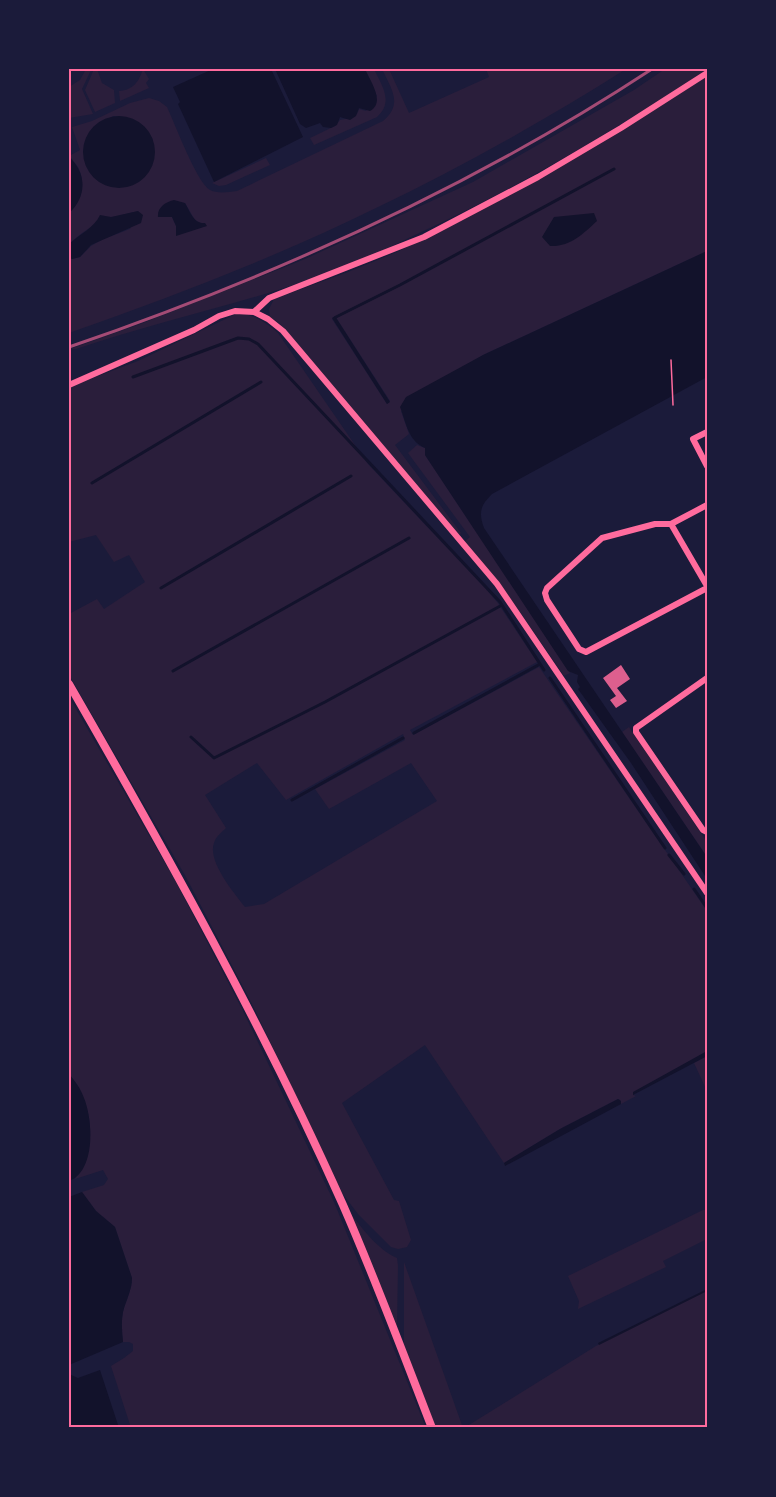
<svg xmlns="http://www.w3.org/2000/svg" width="776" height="1497" font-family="Quicksand,sans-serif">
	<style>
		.green { fill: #2a1e3b; fill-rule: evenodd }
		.water { fill: #12122b }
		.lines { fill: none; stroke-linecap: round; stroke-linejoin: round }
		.stream { stroke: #12122b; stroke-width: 3 }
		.building { fill: #dd5f8e }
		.path { stroke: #ff6b9d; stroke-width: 1.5 }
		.minor { stroke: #ff6b9d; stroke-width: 6 }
		.tertiary { stroke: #ff6b9d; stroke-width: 8 }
		.rail { stroke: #a44b75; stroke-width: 3 }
		.neatline { fill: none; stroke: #ff6b9d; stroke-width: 2 }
	</style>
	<rect width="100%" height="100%" fill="#1b1b3a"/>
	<!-- green -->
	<path class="green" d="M86,69L91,70L82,89L93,114L69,118V87L80,80Z
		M94,69H97L102,83L114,90L115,103L95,112L85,90Z
		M143,69L149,79L146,83L149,88L120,101L119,91C134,90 139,81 143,69Z
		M365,69H374C382,86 394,102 377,117L314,145L310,138L335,126L340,120C348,118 356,120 359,109L366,111L377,96Z
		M382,69H389L409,113L489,77L486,69H626C545,120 462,167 376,208C277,257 173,296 69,333V257L72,259L80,257L91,246L101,240L130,229L138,211C106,219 95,221 69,244V213C81,202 86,185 79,169C76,163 70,159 69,153L71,155L80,150L72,127L92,121L130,103L149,98L159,101L167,107C175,124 197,183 210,190C218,194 228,192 237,191L383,121C403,104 392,90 382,69ZM113,116C129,115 147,125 153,140L83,153L85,141ZM185,203L195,220L200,223L176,226L172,217Z
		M665,69L707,70C614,130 520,187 419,233C392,246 365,260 337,270C251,302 162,320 76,349H70L143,323L305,259L473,182L634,90Z
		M707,76V251L483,355L401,411L409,434L395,445L461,533L459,535L279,323L270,317L269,309L274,299L348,272L397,252L457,222L600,144ZM335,316L390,401L387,404L332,319Z
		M266,158L270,165L226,185L219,186L212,183Z
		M238,313C255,315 266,322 278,333L368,464L486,589L497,602L537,662L410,730L413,735L539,667L707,911V1051L633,1095L636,1096L621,1104L620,1100L618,1099L560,1129L504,1163L425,1045L342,1103L394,1200L399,1201L411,1240L407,1247L398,1249L391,1247L358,1214L342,1193L253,1006L186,877L69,675V614L97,599L104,609L145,582L129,555L114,562L96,535L69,542V387L138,361ZM403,734L405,740L315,789L329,809L411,763L437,801L264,904L245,907C235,894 207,861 214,843C216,836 222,832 226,828L205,795L257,763L286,800Z
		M417,445L425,448V455L570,673L564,676L516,606L464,542L470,537L408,453Z
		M69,697L176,882L243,1011L334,1202L426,1428H131L111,1366L124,1358L133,1351V1344L129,1342H123C122,1332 121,1322 123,1312C126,1300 132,1290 132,1278L115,1227L96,1211L82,1192L104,1185L108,1179L103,1170L75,1179C98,1146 94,1105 69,1074Z
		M629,727L705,839L707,838V857L622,732Z
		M707,1056V1091L694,1063Z
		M703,1210H707V1239L663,1261L666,1267L578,1309L579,1301L568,1276Z
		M350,1213C363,1229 377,1249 397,1258L398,1266L397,1326Z
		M404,1262L463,1428H436L404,1344Z
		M707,1291V1428H464L596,1346Z"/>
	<!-- water -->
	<path class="water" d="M213,69H271L303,137L214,182L178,104L180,102L173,87Z
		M275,69H365C370,81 386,102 370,111L359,108L356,116L350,120L340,117L337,125L331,128L323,127L320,123L306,128L300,124Z
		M83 152a36 36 0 1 1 72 0a36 36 0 1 1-72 0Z
		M69,157C87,173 87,197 69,213Z
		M174,200L185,203C190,212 194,224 205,223L207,226L176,236V226L172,217H158C157,207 166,202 174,200Z
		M138,211L143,215L141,223L91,245L80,257L72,259L69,257V244C79,235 95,227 100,215L111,217Z
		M594,213L597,221C583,234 570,247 550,246L542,237L554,217Z
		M707,251V377L492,494C481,505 478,512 484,528L707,857V879L631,763L578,689L580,687L577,682L578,675L568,671L425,455V448C408,441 406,422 400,407L406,397L483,355Z
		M335,316L390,402L387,404L332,318Z
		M707,1051V1056L633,1095V1092Z
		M69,1074C75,1081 81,1089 84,1098C93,1120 96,1171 69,1181Z
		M618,1099L621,1101V1104L505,1166L504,1163L560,1129Z
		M82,1192L96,1211L115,1227L132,1278C132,1290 126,1300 123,1312C121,1322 122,1332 123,1342L69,1365V1197Z
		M707,1289V1291L599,1345L598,1343Z
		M100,1370L119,1428H69V1374L78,1378Z"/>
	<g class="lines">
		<!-- stream -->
		<path class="stream" d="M336,317L400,285L614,169
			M133,377L238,338L249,339L258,344L500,602L544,670
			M92,483L261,382
			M161,588L351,476
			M173,671L409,538
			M550,678L665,848
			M414,733L540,664
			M191,737L214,758L325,702L502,605
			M292,800L403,738
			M669,855L684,874
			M694,889L707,908"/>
	</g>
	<!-- building -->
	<path class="building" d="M621,665L630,679L617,688L627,701L616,708L610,700L616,696L603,678Z"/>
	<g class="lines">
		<!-- path -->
		<path class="path" d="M671,360L673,405"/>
		<!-- minor -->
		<path class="minor" d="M254,312L269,298L424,237L538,177L621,128L707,73
			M69,385L194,330L219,316L235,311L254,312L268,319L283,331L497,584L707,893
			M707,432L693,439L707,466
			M707,505L671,524H655L602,538L547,588L545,593L547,600L579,649L586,652L707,588
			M671,524L707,586
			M707,678L636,728V732L703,830L707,832"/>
		<!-- tertiary -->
		<path class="tertiary" d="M69,684C167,854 263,1026 343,1205C375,1278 403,1353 432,1428"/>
		<!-- rail -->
		<path class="rail" d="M69,347C273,277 471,188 652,69"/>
	</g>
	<!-- border -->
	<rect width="776" height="1497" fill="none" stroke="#1b1b3a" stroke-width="141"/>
	<rect x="70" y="70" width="636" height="1356" class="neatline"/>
</svg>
